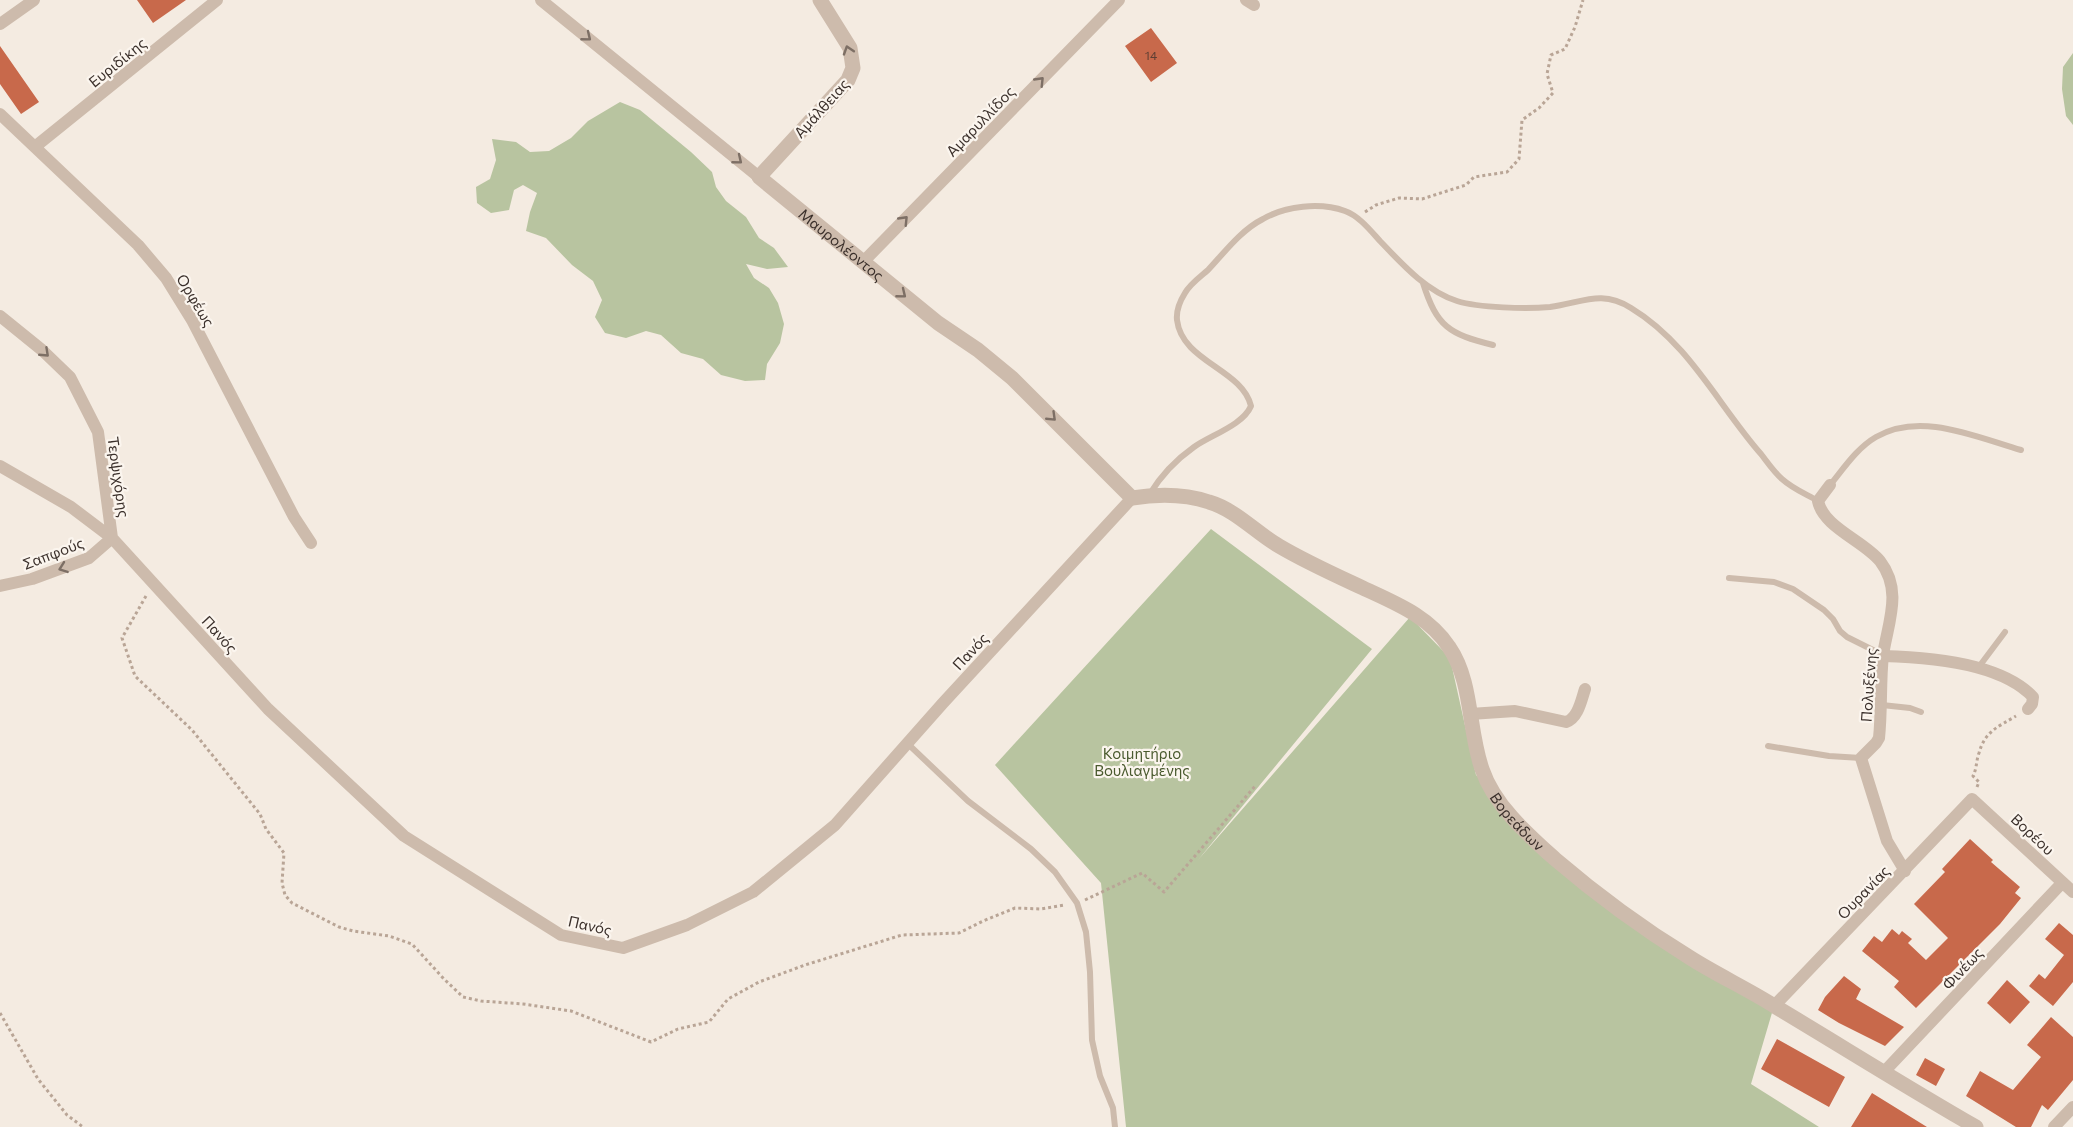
<svg xmlns="http://www.w3.org/2000/svg" width="2073" height="1127" font-family="Commissioner,sans-serif">
	<style>
		.green { fill: #b8c4a0 }
		.building { fill: #c8694b }
		.lines { fill: none; stroke-linecap: round; stroke-linejoin: round }
		.path { stroke: #b9a596; stroke-width: 3; stroke-dasharray: 3 3; stroke-linecap: butt }
		.service { stroke: #cdbbac; stroke-width: 6 }
		.minor { stroke: #cdbbac; stroke-width: 12 }
		.tertiary { stroke: #cdbbac; stroke-width: 15 }
		.oneway { stroke: #7d6f65 }
		.labels { text-anchor: middle; dominant-baseline: central; stroke-width: 4.5; stroke-linejoin: round; paint-order: stroke }
		.number-label { font-size: 12px; fill: #5e3e33 }
		.street-label { font-size: 15px; fill: #3b302b; stroke: #fbf5ee }
		.park-label { font-size: 15px; fill: #4a5a2e; stroke: #fbf5ee }
	</style>
	<rect width="100%" height="100%" fill="#f4ebe1"/>
	<!-- green -->
	<path class="green" d="M2073,53V125L2066,116L2062,89L2063,67Z
		M620,102L640,110L691,152L712,172L716,187L726,201L746,217L759,238L774,248L788,267L767,269L746,264L754,278L769,288L778,303L784,324L780,343L767,364L765,380L745,381L721,375L703,359L681,353L661,335L646,331L626,338L605,333L595,317L602,300L593,281L572,265L546,238L526,231L530,212L537,193L523,185L514,190L509,210L491,213L477,203L476,187L490,179L496,160L492,139L516,142L530,152L549,151L571,138L588,121Z
		M1211,529L1372,649L1198,860L1410,617L1450,658L1476,775L1602,898L1774,1006L1751,1084L1819,1127H1126L1101,883L995,765Z"/>
	<!-- building -->
	<path class="building" d="M137,0H186L153,23Z
		M1151,28L1177,63L1151,82L1125,46Z
		M0,46L39,102L21,114L0,84Z
		M1970,839L1993,860L1991,862L2020,887L2015,893L2021,898L2000,924L1916,1008L1894,987L1899,981L1862,951L1874,936L1882,942L1892,929L1899,935L1902,931L1912,939L1908,943L1926,960L1948,938L1914,904L1945,872L1942,869Z
		M2059,923L2073,935V982L2053,1006L2029,986L2039,974L2045,979L2064,955L2045,939Z
		M1844,976L1861,989L1856,999L1904,1027L1885,1046L1839,1023L1818,1010L1825,997Z
		M2007,980L2030,1002L2010,1024L1987,1003Z
		M2051,1017L2073,1037V1080L2048,1110L2042,1105L2031,1127H2016L1966,1096L1980,1071L2013,1090L2041,1057L2027,1045Z
		M1777,1039L1845,1077L1829,1107L1761,1069Z
		M1925,1058L1945,1069L1936,1086L1916,1075Z
		M1872,1093L1927,1127H1851Z"/>
	<g class="lines">
		<!-- path -->
		<path class="path" d="M1365,212L1376,205L1399,198L1422,199L1447,191L1466,185L1474,177L1507,172L1519,159L1522,120L1539,108L1553,93L1547,74L1551,55L1565,49L1575,27L1583,0
			M146,596L122,638L135,676L192,730L260,814L266,829L284,853L282,883L285,895L292,903L339,927L353,931L389,936L412,944L444,979L463,997L481,1001L523,1004L571,1011L651,1042L678,1029L709,1022L728,999L759,982L805,965L902,935L959,933L983,921L1015,908L1041,909L1065,905
			M1977,787L1979,782L1973,776C1977,768 1976,761 1979,753C1985,731 1998,727 2016,716
			M1085,900L1142,873L1164,892L1256,785
			M0,1013L38,1079L67,1115L83,1127"/>
		<!-- service -->
		<path class="service" d="M1423,283C1437,327 1449,334 1493,345
			M1830,485C1844,468 1857,448 1876,437C1920,411 1976,437 2021,450
			M1149,495C1160,477 1177,459 1194,447C1211,435 1243,425 1251,406C1242,369 1182,362 1177,320C1176,310 1180,301 1185,293C1190,284 1200,277 1208,270C1224,253 1241,230 1263,219C1285,206 1320,202 1345,211C1359,216 1370,230 1380,241C1402,264 1426,291 1457,301C1479,308 1527,309 1550,307C1582,303 1601,289 1631,308C1689,343 1718,405 1761,454C1768,463 1774,472 1782,479C1793,489 1806,494 1818,501
			M1729,578L1774,582L1793,589L1824,610L1833,619L1840,631L1847,637L1883,655
			M1978,668L2005,632
			M1882,705L1910,708L1921,712
			M908,744L968,801L1031,849L1055,872L1077,903L1086,932L1090,972L1092,1040L1100,1076L1113,1108L1115,1127
			M1768,746L1829,756L1861,758"/>
		<!-- minor -->
		<path class="minor" d="M541,0L759,177
			M1246,0L1254,5
			M0,24L34,0
			M0,114L138,245L166,278L192,320L294,517L311,543
			M36,146L217,0
			M863,262L1119,0
			M0,316L42,350L70,377L98,432L112,538L89,558L32,579L0,586
			M0,466L71,507L112,538L268,709L404,836L561,935L623,948L687,925L753,892L835,825L943,703L1132,498
			M1830,485L1818,501C1823,527 1864,541 1880,561C1903,591 1888,622 1883,655C1880,682 1882,710 1879,738L1876,743L1861,758L1887,841L1905,871
			M1883,656C1927,657 2001,663 2033,697L2032,704L2028,709
			M1470,714L1515,711L1566,722C1578,718 1581,701 1585,689
			M1774,1006L1972,799L2073,892
			M1883,1073L2062,883
			M2054,1127L2073,1107"/>
		<!-- tertiary -->
		<path class="tertiary" id="s1" d="M820,0L850,48L853,68L848,80L759,177L938,323L978,350L1012,378L1132,498C1157,494 1185,494 1209,502C1236,510 1255,532 1279,546C1306,562 1335,575 1363,588C1395,603 1429,616 1449,647C1473,682 1468,730 1482,769C1494,805 1527,834 1555,859C1597,895 1642,928 1689,957C1717,975 1748,989 1776,1007C1843,1047 1908,1088 1976,1127"/>
	</g>
	<!-- one-way arrows -->
	<defs><path id="oneway-chevron" d="M-2-3.5L2.5 0L-2 3.5" fill="none" stroke-width="1.6" stroke-linecap="round" stroke-linejoin="round" transform="scale(1.5)"/></defs>
	<g class="oneway">
		<use href="#oneway-chevron" transform="translate(587 37) rotate(39)"/>
		<use href="#oneway-chevron" transform="translate(848 50) rotate(-108)"/>
		<use href="#oneway-chevron" transform="translate(1040 81) rotate(-46)"/>
		<use href="#oneway-chevron" transform="translate(738 160) rotate(39)"/>
		<use href="#oneway-chevron" transform="translate(904 220) rotate(-46)"/>
		<use href="#oneway-chevron" transform="translate(902 294) rotate(39)"/>
		<use href="#oneway-chevron" transform="translate(45 353) rotate(43)"/>
		<use href="#oneway-chevron" transform="translate(1052 417) rotate(44)"/>
		<use href="#oneway-chevron" transform="translate(63 568) rotate(160)"/>
	</g>
	<g class="labels">
		<!-- number labels -->
		<g class="number-label">
			<text x="1151" y="55">14</text>
		</g>
		<!-- street labels -->
		<g class="street-label">
			<text transform="translate(117 62) rotate(-39)">Ευριδίκης</text>
			<text transform="translate(821 108) rotate(-48)">Αμάλθειας</text>
			<text transform="translate(980 121) rotate(-46)">Αμαρυλλίδος</text>
			<text stroke="none"><textPath href="#s1" startOffset="328">Μαυρολέοντος</textPath></text>
			<text transform="translate(196 300) rotate(59)">Ορφέως</text>
			<text transform="translate(119 477) rotate(82)">Τερψιχόρης</text>
			<text transform="translate(53 553) rotate(-21)">Σαπφούς</text>
			<text transform="translate(220 634) rotate(48)">Πανός</text>
			<text transform="translate(970 651) rotate(-47)">Πανός</text>
			<text transform="translate(1868 685) rotate(-86)">Πολυξένης</text>
			<text stroke="none"><textPath href="#s1" startOffset="1266">Βορεάδων</textPath></text>
			<text transform="translate(2033 834) rotate(43)">Βορέου</text>
			<text transform="translate(1863 892) rotate(-46)">Ουρανίας</text>
			<text transform="translate(590 925) rotate(13)">Πανός</text>
			<text transform="translate(1962 968) rotate(-47)">Φινέως</text>
		</g>
		<!-- park labels -->
		<g class="park-label">
			<text x="1142" y="753">Κοιμητήριο<tspan x="1142" dy="17">Βουλιαγμένης</tspan></text>
		</g>
	</g>
</svg>
